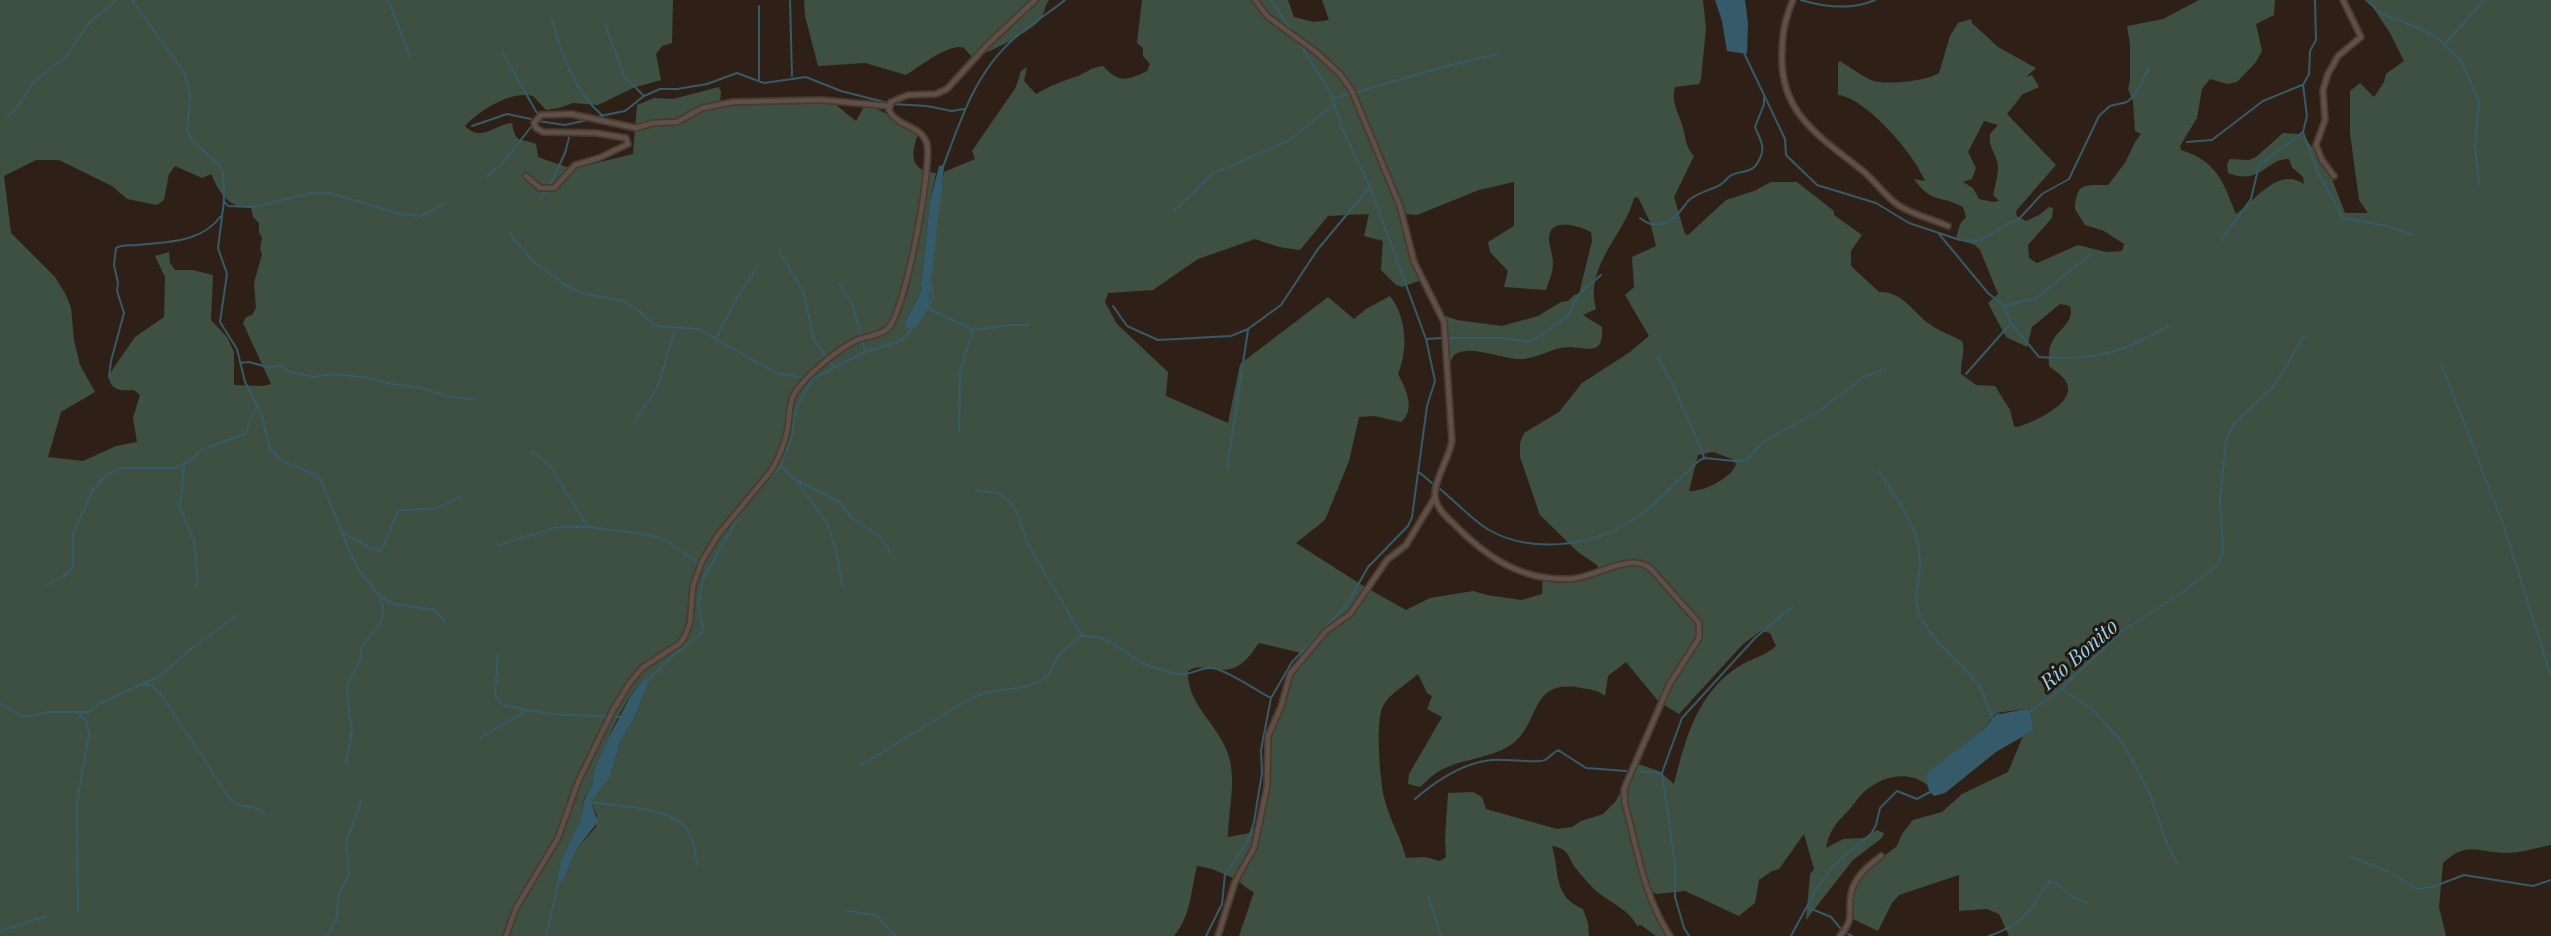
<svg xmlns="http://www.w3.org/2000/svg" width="2551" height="936" font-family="'Playfair Display',serif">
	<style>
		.green { fill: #3e5042; fill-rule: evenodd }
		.water { fill: #355b6a }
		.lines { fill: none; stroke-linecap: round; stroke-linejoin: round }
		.stream { stroke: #355b6a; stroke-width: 2 }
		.minor-casing { stroke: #473b34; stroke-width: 8 }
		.minor { stroke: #604f44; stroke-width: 4.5 }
		.labels { text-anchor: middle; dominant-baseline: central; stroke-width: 6; stroke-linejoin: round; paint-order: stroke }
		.water-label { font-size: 21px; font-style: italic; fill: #8ed3ee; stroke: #25170e }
	</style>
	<rect width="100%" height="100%" fill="#2f2017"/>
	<!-- green -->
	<path class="green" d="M0,0H673L672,43L662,46L656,54L661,80L633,88L598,105L573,103L559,108L546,110L533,96C511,90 480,110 465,126C480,143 496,124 512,123C516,145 519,137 536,144L538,157L572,169L633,154L637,105L654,98L673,99L719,87L721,92L720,102L782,100C796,108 808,102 822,97L831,101L856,121L866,103L919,131C911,154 908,170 936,173L930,201L920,294L904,324L906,326H916L944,172L975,159L972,151L1016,87L1021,71L1027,67L1024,81L1036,94C1050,86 1060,82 1075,77C1086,74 1088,68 1103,66C1119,83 1126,81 1147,71L1150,64L1143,56V48L1137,43L1142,0H1288L1294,17L1314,22L1329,20L1322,0H1703L1706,28L1701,79L1699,84L1675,87C1671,103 1678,111 1682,125C1686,136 1685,148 1694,156L1674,197L1685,234L1688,235L1726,200L1754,191L1771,182H1797L1834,211V215L1862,235L1851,251V266L1879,292C1902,290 1914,314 1931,325C1940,332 1952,335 1962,341C1966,351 1960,363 1961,374L1976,385L1995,386L2010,410L2014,426L2017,427C2031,423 2071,406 2068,387C2067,378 2055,371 2049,366C2049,358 2048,349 2052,342C2059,329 2075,322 2070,306L2060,304L2032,327L2027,347L2006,337L1988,303L1998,294L1980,250L1975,245L1956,239L1960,224L1966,217L1963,207C1941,195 1932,204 1914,179L1925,181C1916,156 1865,97 1838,95V63L1840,61C1850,67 1862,77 1874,81C1888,85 1927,81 1939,73L1950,36L1958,23L1971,19L1972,23L1998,47L2036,68L2026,77L2032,75L2039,87L2023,94L2007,114L2056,165L2016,211L2017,216L2026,221L2039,215L2049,207L2053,208L2052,218L2028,245L2029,258L2037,263L2078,245L2106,252L2122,251L2124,244L2104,231L2085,225L2075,209C2076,182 2085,185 2108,185L2125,163L2135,142L2141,134L2135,131L2133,102L2128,89L2130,80V44L2127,26L2163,19L2199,0H2275L2274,15L2256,24L2262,51L2256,62L2237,82L2228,84L2210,79L2202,89L2197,118L2180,146L2181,150C2217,161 2223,182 2236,214C2255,201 2278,166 2304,184L2303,177L2292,167L2289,159C2267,158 2261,186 2228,173L2227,164L2230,159L2249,160L2256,157L2283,133L2302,134L2312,147L2319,145L2345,213H2368L2359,200L2350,133V91L2360,83L2374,97L2384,82L2386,74L2404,61L2390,33L2368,0H2551V845C2537,848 2521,853 2506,853C2478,853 2468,840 2443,863L2439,907L2446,936H2009L1999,914L1987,909L1959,911V875L1899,895L1892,903L1878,931L1853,919L1849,896L1852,885L1866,870L1897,846L1902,834L1913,820L1942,812L1962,794L2008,772L2023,736L2034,730L2031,713L2026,709L1996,713L1985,728L1928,773L1927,785C1907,769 1879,777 1862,794C1856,800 1851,809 1844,815C1834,825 1829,833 1826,848L1843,839L1864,838L1877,830L1884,833L1882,838L1853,860L1806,920L1810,874L1814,869L1804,834L1779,869L1772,871L1759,880L1755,903L1739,916L1685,891L1657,894L1652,892C1653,909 1658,923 1669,936H1656L1641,925L1637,926C1629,908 1605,901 1592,887C1586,880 1579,873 1574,866C1568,855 1567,848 1552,846C1560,871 1552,896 1583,909L1588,923L1589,936H1239L1254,892C1246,889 1242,883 1235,879C1223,874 1211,867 1197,866C1191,890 1191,916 1174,936H0ZM1984,121L1998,125L1990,134C1989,147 1993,149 1997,161C2000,171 1995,185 1993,195L1999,201L1993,202L1979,199L1973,188L1963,182L1972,179L1976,168L1968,152ZM36,160H59L112,186L127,199L157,205L164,200L169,174L175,166L202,178L211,174C221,195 226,206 251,208L253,217L259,223V232L262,238L260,249L262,254L254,283L256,308L252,315L246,317L243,323L271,384L262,386L234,385V352L227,337L211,320L213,275L192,270H175L170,263L169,252L155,256L165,277L164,317L135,337L108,376C111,391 121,391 134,390L140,395L133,418L137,442L116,446L83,461L48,457L61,412L95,392L80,365L74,340L71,308L66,295L55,277L11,233L4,176ZM1514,182V226L1488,242L1490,252L1508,271L1504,287L1546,290C1549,281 1553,272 1553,263C1553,256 1550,248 1549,241C1548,216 1577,225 1591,232L1592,241L1579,294L1574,295L1568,301L1561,302L1538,316L1502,326L1457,320L1440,314L1447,331L1450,363L1454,355C1468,344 1499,358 1517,359C1536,360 1552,347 1570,347C1589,348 1604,356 1602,327L1583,315L1596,309C1584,266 1624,236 1634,198L1638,197L1650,222L1656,246L1632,257L1634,287L1625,295L1649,336L1630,352L1582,383L1559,412L1524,433L1520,443V457L1540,515L1578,552L1597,565L1599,570L1576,576L1543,575L1542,594L1521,600L1487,595L1473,591L1430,598L1406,610L1365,587L1296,543L1325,520L1349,461L1359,417L1375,416L1401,422C1416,409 1406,389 1398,374C1408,350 1407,318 1390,296L1366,309L1354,319L1328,297L1240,364L1228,423L1166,396L1168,372L1117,324L1105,302L1108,293L1153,290L1198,259L1255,239L1279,247L1300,250L1328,216L1369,214L1364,236L1383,241L1381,270L1396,285L1402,287L1424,279L1403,214L1417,215L1479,190ZM1713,452L1732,459L1736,464C1732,478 1703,492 1689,491L1698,455ZM1761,631L1770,633L1776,646C1765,656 1750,659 1738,667C1697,693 1685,740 1674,784L1659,771L1635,763L1616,801L1603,814L1581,821L1572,827L1557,829L1486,809L1482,797L1473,792L1448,793L1445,839L1446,857L1440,861L1425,857L1406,858C1401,837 1389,819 1384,797C1380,782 1375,720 1383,706C1389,694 1408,683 1418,674L1427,693L1432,696L1427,709L1442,717L1409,774L1408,784L1420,787C1425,783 1430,777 1436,773C1458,758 1490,760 1512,744C1541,723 1529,678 1581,688C1592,690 1596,689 1605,696L1608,676L1626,662L1659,702L1679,714L1743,644ZM1259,643L1301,653L1269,743L1262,817L1250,833L1228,837C1228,810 1237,781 1228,754C1219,725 1186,704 1188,671C1196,666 1202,667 1211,669C1237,673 1245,663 1259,643ZM641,682H649L634,719L621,740L610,778L591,802L597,816L596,827L578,847L563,881L558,884L556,881C562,858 574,843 581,821C583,814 582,806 584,799C586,794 591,791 592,785C603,750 617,710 641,682Z
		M804,0H1049C1044,7 1045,13 1040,20C1033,30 984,56 972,57C971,56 965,49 964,48C950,42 918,68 906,75L865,63L818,66L805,16Z"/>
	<!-- water -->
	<path class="water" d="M1715,0H1745L1748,23L1747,54L1727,51L1722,21Z
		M943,165L944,168L929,300L926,313L916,326L908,328L904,324L920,294L930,201L939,166Z
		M647,678L649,682L634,719L621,740L610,778L591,802L598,822L578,847L563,881L558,884L556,882L562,859L581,820L584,800L592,786L596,767L608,739L630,697L641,682Z
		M2026,709L2031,713L2034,730L1996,752L1945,793L1934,796C1926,789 1927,783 1927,773L1985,728L1997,713L2000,714Z"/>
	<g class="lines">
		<!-- stream -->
		<path class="stream" d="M132,0L185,74L190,95L187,129L192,140L219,165L223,173L224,201L218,248L227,274L220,322L237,349L245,382L261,412L270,449L284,462L316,475L320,479L352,557L361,573L380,596L384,612L381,623L362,647L360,662L348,682L347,697L352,731L346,763
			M388,0L410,57
			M790,0L792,76
			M1271,0L1292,31
			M1801,0C1824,7 1852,10 1875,0
			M2315,0L2316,40L2310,51L2309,74L2303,85L2307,116L2303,132L2319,175L2343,218L2388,226L2413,235
			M2366,0L2382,14L2419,28L2436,37L2461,61L2479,102L2475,145L2479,185
			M759,6V81
			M552,20C562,55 575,93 603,116
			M605,24L624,76L643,95
			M2445,44L2484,0
			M502,51L537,113
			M1744,53L1785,139L1786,155L1817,185L1876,203L1909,223L1960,240L1975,241L1990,235L2008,223L2018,220L2042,194L2069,179L2099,116L2110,106L2127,102L2136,94L2150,66
			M1357,92L1447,66L1498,54
			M1333,98L1349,94
			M893,104L927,106L952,111L964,109
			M8,116L15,110L34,82L67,55L89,23L117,0
			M600,116L625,111L644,96L660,89H677L707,84L737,73L764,83L806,77L841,91L888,103
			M538,121L565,125L587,120
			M472,126L507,114L531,119
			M2187,142L2212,140L2263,101L2302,85
			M943,167C961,119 976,70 1017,36C1032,23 1049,13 1065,0
			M487,176L501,165L531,127
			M550,185L565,153L569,138
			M540,198L544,193
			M224,201L228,206L254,207L311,193H330L400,214L421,216L443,204
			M1173,212L1212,174L1288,141L1333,105
			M1640,218C1648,224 1654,227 1665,223C1676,219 1681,210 1688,201C1696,193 1708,191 1718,186C1723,184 1726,179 1730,176C1740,170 1752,174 1758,162C1767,147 1760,140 1755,127L1764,104V95
			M509,233L532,260L565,285L581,293L623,301L637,309L655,326L698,329L776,373L807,378
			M1939,234L1988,293L2004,306L2011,323L2039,357C2096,361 2120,353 2169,326
			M2221,241L2251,199L2259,165L2303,132
			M779,251L803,291L814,340L834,367
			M839,283L853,306L865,351
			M1113,306L1127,326L1158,340L1231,336L1248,329L1281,305L1318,249L1369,188
			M2005,306L2036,298L2091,254
			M929,309L974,330L1011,325H1029
			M927,310L933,297L931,283
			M716,338L736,299L756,269
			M1450,338H1505L1527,342L1535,339L1568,316L1578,295L1601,275
			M1427,339L1442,338
			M1658,357L1673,385L1704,457
			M240,363L249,362L267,367L281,366L290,372L314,377L335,374L369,378L392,384L423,388L445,396L472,399
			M2441,363L2504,527L2551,676
			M1966,374L2011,323
			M109,376L111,361L124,313L117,291L118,283L114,265L116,248C123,244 129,246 137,245C168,242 201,243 221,216
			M634,421L657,389L675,330
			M959,431L960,371L973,331
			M532,451L551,467L587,526
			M184,465L180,509L194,541L198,578L195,587
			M781,467L796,480L838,501L852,518L881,538L891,554
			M1227,468L1248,330
			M1419,472L1433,484
			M1879,472C1897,498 1922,532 1920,565C1919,582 1913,597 1919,614C1932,643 1959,660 1978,684C1985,694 1988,708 1993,719
			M798,483L827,523L835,546L843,586
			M1440,489C1456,502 1471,519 1489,530C1530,553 1588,547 1628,523C1655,508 1676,480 1700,460L1705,458L1734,461L1747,460L1763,442L1819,411L1865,376L1886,369
			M975,490L998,493L1009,501L1015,508L1028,544L1081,635
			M752,497L780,467L792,436L795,411L812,379L865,352L901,341L915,326
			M343,533L372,549L380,550C390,540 390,522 400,510L435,509L461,497
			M499,545L557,527H588L637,533L662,538L707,569
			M48,585L64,576L73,568V534L92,492L105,476L120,468H175L189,461L203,449L245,434L257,404
			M381,597L394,604L435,610L445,622
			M498,654L495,695L503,705L550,714L622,717
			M648,681L671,657L701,634L703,627L698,605L703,580L746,503
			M144,685H151L160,693L230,799C242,811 253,802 265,814
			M2062,689L2092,709L2123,743L2150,794L2167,844L2177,863
			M0,703L23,717L50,712H88L98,704L160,676L194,646L238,615
			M2028,713L2056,693L2121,632L2184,591L2217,565L2223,553L2220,499L2226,441L2234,424L2274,386L2305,335
			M481,737L526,711
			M861,765L973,697C995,687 1021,692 1042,680C1053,675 1053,662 1060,654C1066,647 1075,642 1082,636C1113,635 1119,652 1144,664C1155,668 1175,675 1186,674C1196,672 1202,667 1213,668C1229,671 1255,690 1271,698
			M1635,771L1661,773
			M1415,799C1437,780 1462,763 1491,760C1504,758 1539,764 1545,760C1550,757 1553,753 1558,750L1586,768L1626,771
			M591,802C618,807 680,805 691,837C695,845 695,855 697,864
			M2351,857L2392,873L2417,889L2432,887L2464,875L2533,886L2551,880
			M1428,896L1441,936
			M1807,907L1831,917L1841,929
			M848,911L876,915L895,936
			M78,912L77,802L89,734L86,721L80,715
			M0,931L46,916
			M1848,934L1852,936
			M327,936L336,921L339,893L349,874L346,842L361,802
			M546,936L558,884
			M1206,936L1222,904L1225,874L1247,843L1254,822L1262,773L1261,750L1271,698L1292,662L1346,606L1368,567L1408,526L1412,517L1427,406L1435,381L1426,339L1370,187L1344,133L1330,92L1300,44
			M1689,936L1684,928L1675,897V864L1662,773L1682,718L1755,638L1792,607
			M1791,936L1818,886L1835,864L1871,834L1876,825L1880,808L1897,791L1917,799L1932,791
			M1989,936C2007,930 2023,920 2034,904C2040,896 2043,887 2050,881L2057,884L2072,897L2087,903"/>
		<defs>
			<path id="minor" d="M1255,0L1267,16L1316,52L1340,74L1352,91L1400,206L1414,262L1444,322L1452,441C1449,458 1436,477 1435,492C1434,505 1444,515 1453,523C1486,557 1521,581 1570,579C1595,578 1630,551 1651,569L1699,623V638L1669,685L1624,789L1625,804C1637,848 1644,897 1670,936
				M1793,0C1784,22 1782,34 1782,58C1781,115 1823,139 1863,171C1875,181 1885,196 1898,205C1913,215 1932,219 1948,226
				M526,176L540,188H554L575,165L599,158L628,144L626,138L596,133L543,132L536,128L534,123L541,115L571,114L636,128L653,123L677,122L702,108L733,102L821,100L889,106
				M2334,176L2322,160L2316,145L2325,120L2323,90L2328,74L2338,56L2361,37L2343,0
				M506,936L516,908L558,838L578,782L613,710L629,684L642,668L679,644L684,638L690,623L693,586L702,561L718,535L771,471C778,459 784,446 787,432C790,419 788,402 796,391C808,374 839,348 857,340C867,336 879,336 887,329C905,316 932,168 927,144C922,125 896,127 889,110L891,102L908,95L936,94L947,89L987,45L1035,0
				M1218,936L1235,882L1254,848L1267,787L1268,736L1281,707L1290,674L1326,631L1350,614L1387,560L1406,545L1435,497
				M1840,936C1856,916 1847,915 1851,894C1854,877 1868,866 1881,856"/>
		</defs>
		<!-- minor casing -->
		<use href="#minor" class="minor-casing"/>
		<!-- minor -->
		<use href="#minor" class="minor"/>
	</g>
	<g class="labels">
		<!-- water labels -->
		<g class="water-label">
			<text transform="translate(2078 653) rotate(-41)">Rio Bonito</text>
		</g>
	</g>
</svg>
